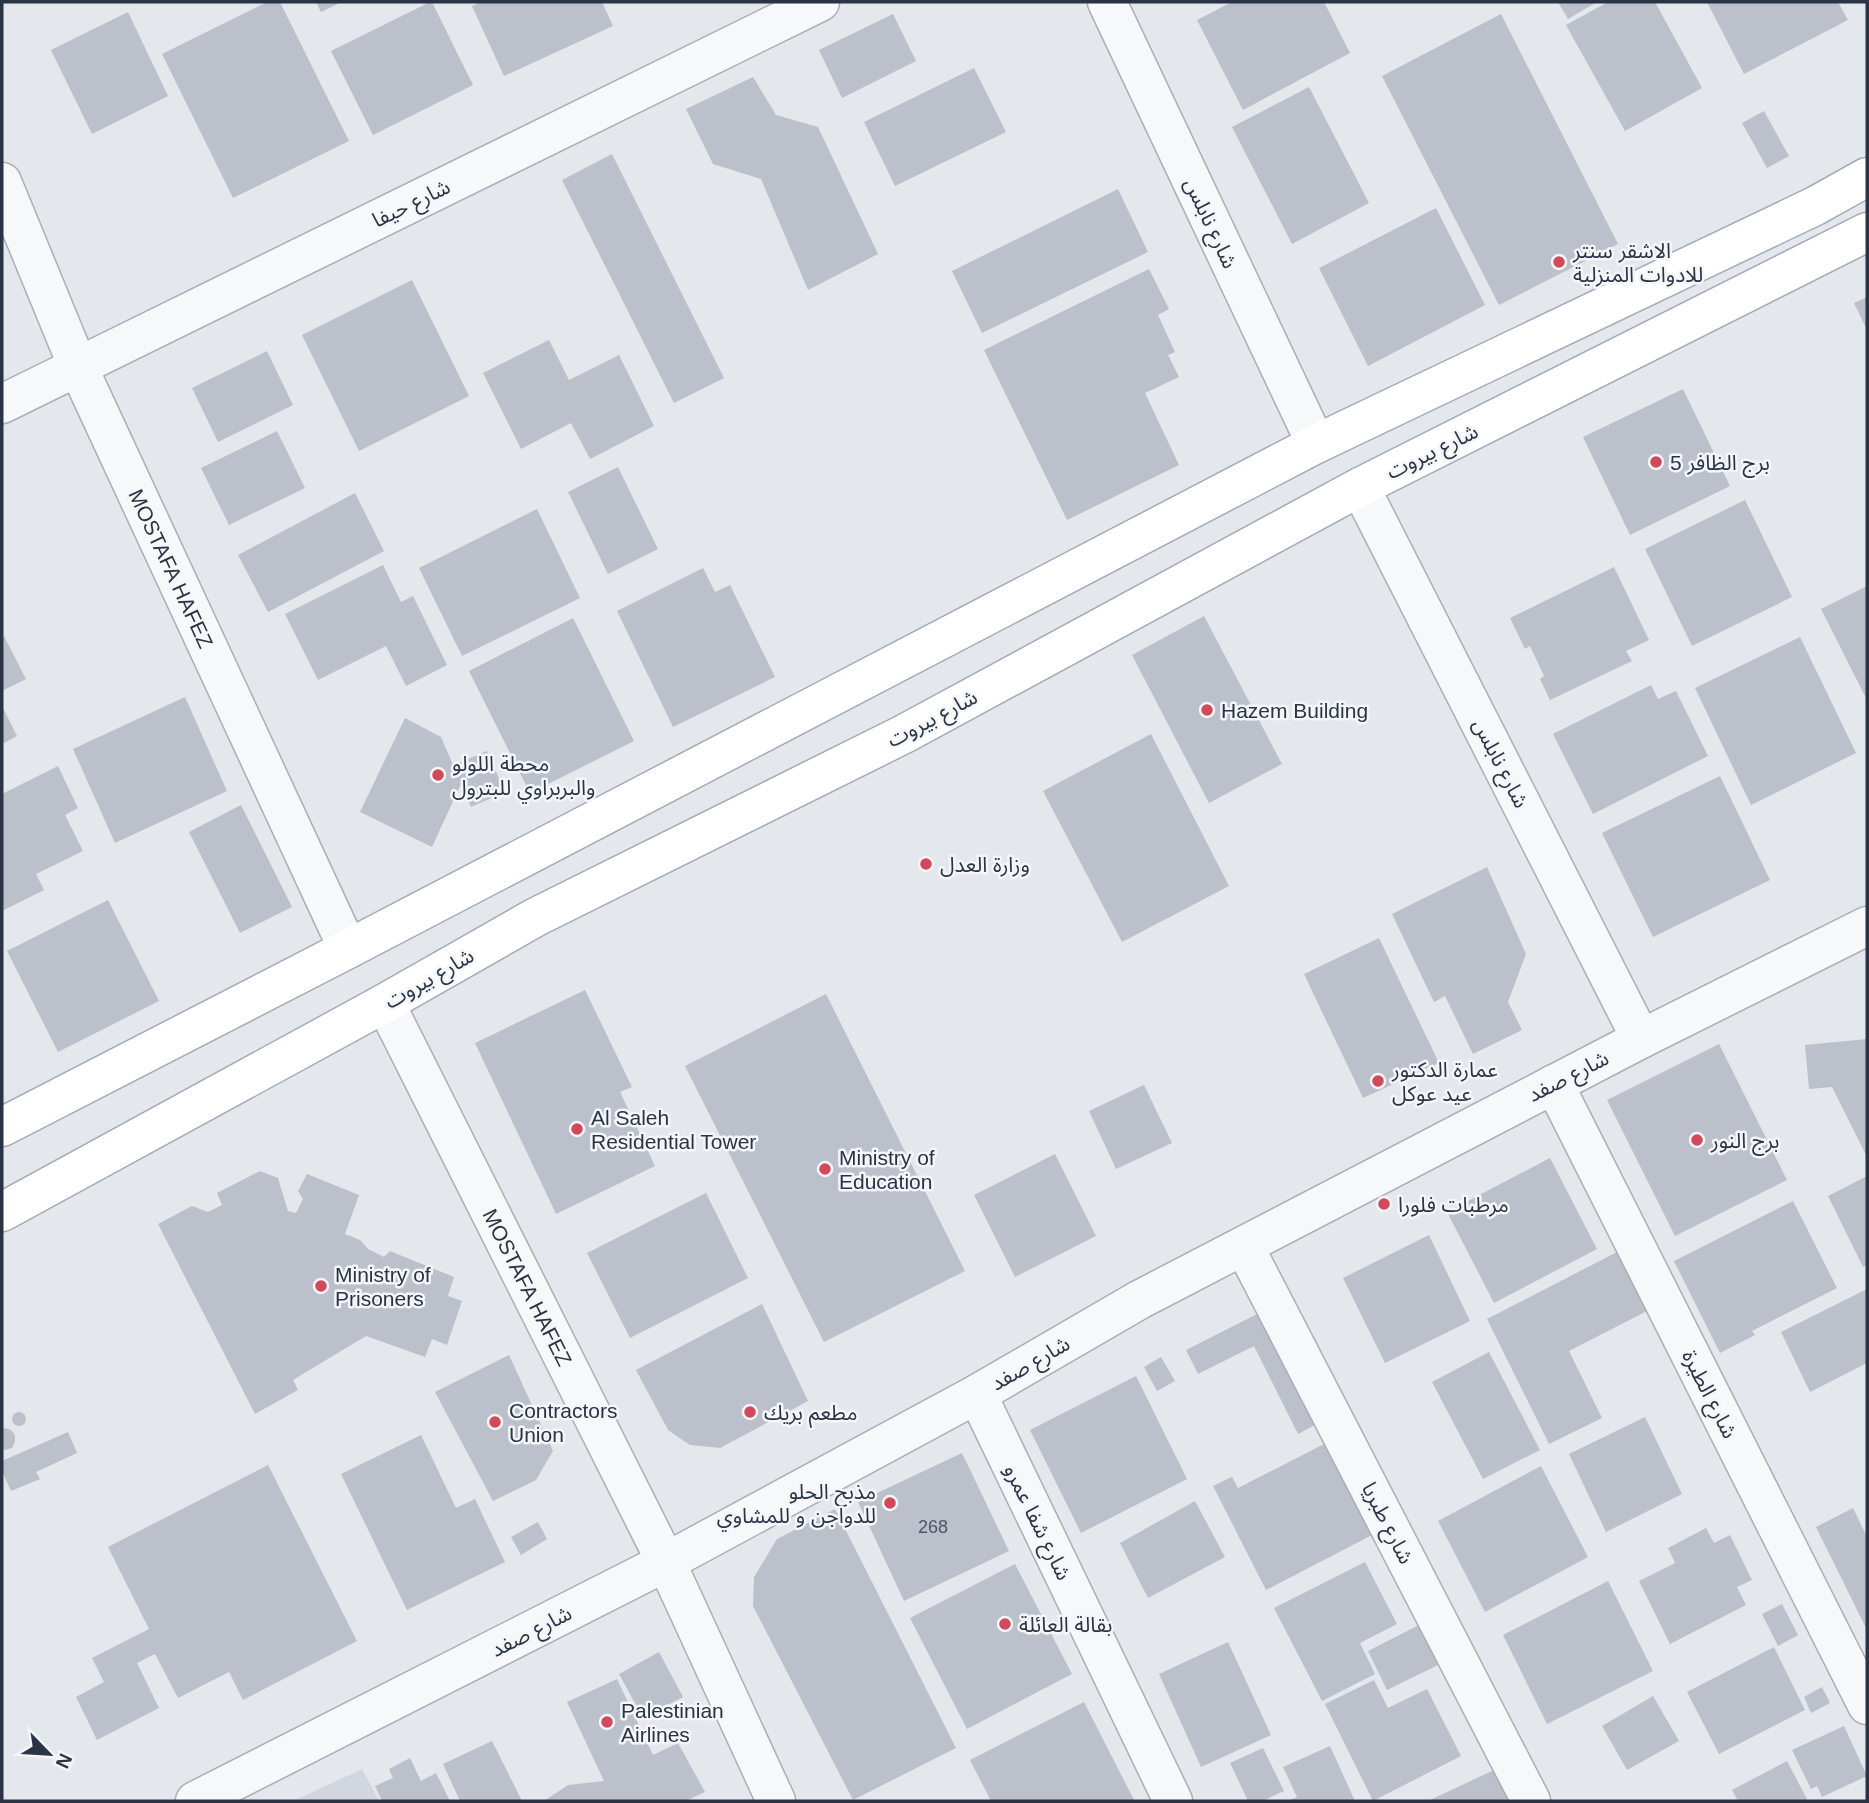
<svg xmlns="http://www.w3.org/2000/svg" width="1869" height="1803" font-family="Helvetica,'Noto Sans Arabic',sans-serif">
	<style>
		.built { fill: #d2d6de }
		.building { fill: #bbc0ca }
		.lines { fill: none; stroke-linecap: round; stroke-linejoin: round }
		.minor-casing { stroke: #a9aeb7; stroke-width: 41 }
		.major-casing { stroke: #a3abb8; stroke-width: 41 }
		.minor { stroke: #f7f8fa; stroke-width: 38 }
		.major { stroke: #fff; stroke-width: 38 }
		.poi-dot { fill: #d1495b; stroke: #f4f6f9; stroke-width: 2.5 }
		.labels { text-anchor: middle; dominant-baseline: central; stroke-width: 5; stroke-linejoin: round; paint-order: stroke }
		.number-label { font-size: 18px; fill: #4f5766 }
		.street-label { font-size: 21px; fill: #2b3445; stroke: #f4f6f9 }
		.poi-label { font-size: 21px; fill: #2b3445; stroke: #f4f6f9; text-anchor: start }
	</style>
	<rect width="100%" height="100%" fill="#e4e7ec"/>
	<!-- built -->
	<path class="built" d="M362,1769L379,1801H293Z"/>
	<!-- building -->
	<path class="building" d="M267,2H280L349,141L233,198L162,54Z
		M316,2H342L321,12Z
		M430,2H432L473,85L373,135L331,51Z
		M482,2H602L613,26L504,76L472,6Z
		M1232,2H1324L1350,53L1243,110L1197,20Z
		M1558,2H1597L1568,19Z
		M1608,2H1655L1702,88L1625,131L1566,25Z
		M1707,2H1838L1848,20L1744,74Z
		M128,12L168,96L92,134L51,50Z
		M893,14L916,61L842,98L819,50Z
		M1501,14L1618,244L1499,305L1382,76Z
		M974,68L1006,132L895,186L864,122Z
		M753,77L776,115L818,127L878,254L808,290L761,179L713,164L686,109Z
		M1309,87L1369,203L1292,244L1232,127Z
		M1764,111L1789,156L1767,168L1742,123Z
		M612,154L724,378L674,403L562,180Z
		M1118,189L1148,252L982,333L952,271Z
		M1436,208L1485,305L1368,366L1319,268Z
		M1149,269L1169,309L1158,315L1175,352L1168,355L1179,377L1145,393L1179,465L1067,520L984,350Z
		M412,280L469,396L359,451L302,335Z
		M1867,297V330L1854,303Z
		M549,340L569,380L619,355L654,426L590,459L571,423L521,449L483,373Z
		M267,351L293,405L218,442L192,388Z
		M1683,389L1730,486L1630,535L1583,437Z
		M277,431L305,488L229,525L201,468Z
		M618,467L658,549L608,574L568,492Z
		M355,493L384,551L268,612L238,555Z
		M1745,500L1792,597L1692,646L1645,549Z
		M537,509L580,598L462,656L419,568Z
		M383,565L401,602L413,596L447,665L406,686L386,646L318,680L285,614Z
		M1614,567L1649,640L1626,651L1632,661L1550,700L1540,679L1544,676L1530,646L1525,649L1510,618Z
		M703,568L715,592L730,585L775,677L673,727L617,611Z
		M1867,586V700L1821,609Z
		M1204,616L1282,764L1209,803L1132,655Z
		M573,618L634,741L530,793L469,671Z
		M4,636L26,679L2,691V638Z
		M1800,637L1856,753L1751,805L1695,688Z
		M1651,685L1658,699L1676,691L1708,756L1593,814L1553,734Z
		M185,697L227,791L115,843L73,749Z
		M2,706L17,736L2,744Z
		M405,718L441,737L453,765L487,751L505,792L471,807L461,784L432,847L360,812Z
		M1151,734L1229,886L1122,942L1043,791Z
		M58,766L78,808L65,815L83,851L36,874L44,890L2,911V794Z
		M1720,776L1770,880L1653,937L1602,833Z
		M241,805L292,907L240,933L189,832Z
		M1487,867L1526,954L1508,1002L1522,1030L1473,1054L1445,996L1434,1002L1392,914Z
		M108,900L159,1001L58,1052L7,951Z
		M1379,938L1439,1063L1363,1098L1304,974Z
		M585,990L632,1087L620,1092L655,1166L556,1214L475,1043Z
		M826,994L965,1271L824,1342L685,1066Z
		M1867,1039V1157L1832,1087L1809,1089L1805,1045Z
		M1719,1044L1787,1180L1675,1236L1607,1100Z
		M1144,1085L1172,1143L1116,1169L1089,1111Z
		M1055,1154L1096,1236L1015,1277L974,1195Z
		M1550,1158L1597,1249L1494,1303L1447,1212Z
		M260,1171L278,1178L288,1211L296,1213L303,1199L298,1191L307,1174L359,1195L345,1234L360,1240L368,1249L384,1257L390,1251L454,1277L448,1296L462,1301L447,1345L432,1339L425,1357L366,1336L293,1380L298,1390L255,1414L158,1224L192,1206L208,1212L222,1205L217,1193Z
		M1867,1176V1265L1863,1267L1828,1196Z
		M706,1193L748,1278L630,1338L587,1253Z
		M1793,1201L1837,1288L1752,1331L1755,1335L1720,1353L1674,1261Z
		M1429,1235L1470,1321L1385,1363L1343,1278Z
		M1621,1250L1651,1309L1569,1351L1602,1418L1549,1444L1487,1319Z
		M1867,1289V1363L1810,1392L1781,1332Z
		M762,1304L808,1401L720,1448L690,1445L668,1430L636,1370Z
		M1269,1308L1324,1420L1298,1434L1254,1346L1198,1374L1186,1350Z
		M1489,1352L1540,1450L1483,1479L1432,1382Z
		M509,1355L553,1451L536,1480L493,1501L435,1392Z
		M1161,1357L1175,1381L1157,1391L1144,1367Z
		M1136,1376L1187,1479L1081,1533L1030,1430Z
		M12 1419a7 7 0 1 1 14 0a7 7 0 1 1-14 0Z
		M1645,1417L1682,1494L1606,1532L1569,1454Z
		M4,1428L11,1430L15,1435V1442L12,1448L5,1450L2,1449V1429Z
		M68,1432L77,1453L36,1472L40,1479L11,1491L2,1471V1461Z
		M421,1435L456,1508L475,1499L505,1562L407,1610L341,1474Z
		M1328,1442L1374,1534L1266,1590L1213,1486L1232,1477L1238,1488Z
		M962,1453L1009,1551L904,1601L858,1502Z
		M268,1465L357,1641L243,1700L229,1672L178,1698L155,1654L137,1663L159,1708L97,1740L76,1697L104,1682L92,1658L149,1629L108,1547Z
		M1541,1466L1588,1557L1485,1612L1438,1521Z
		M1195,1501L1225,1557L1148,1598L1120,1543Z
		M1853,1508L1867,1537V1630L1816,1527Z
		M835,1509L956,1748L853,1800L753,1606L754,1577L777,1539Z
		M538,1522L547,1539L521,1555L511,1537Z
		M1706,1528L1714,1543L1730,1535L1752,1580L1737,1587L1746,1605L1670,1644L1639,1581L1675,1563L1668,1548Z
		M1365,1562L1397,1624L1360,1643L1375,1674L1322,1701L1274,1608Z
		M1015,1564L1072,1674L967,1729L910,1618Z
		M1608,1581L1653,1671L1547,1724L1503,1635Z
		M1782,1604L1798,1635L1778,1646L1762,1614Z
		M1421,1624L1440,1664L1387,1690L1368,1651Z
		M1228,1642L1271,1735L1201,1767L1159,1674Z
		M1774,1647L1805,1710L1719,1754L1687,1692Z
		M659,1652L683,1697L643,1718L619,1674Z
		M617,1679L653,1755L678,1743L705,1792L686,1801H544L568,1785L604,1781L567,1702Z
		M1374,1680L1388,1708L1427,1689L1461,1756L1373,1801L1325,1704Z
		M1822,1687L1830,1703L1811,1713L1804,1697Z
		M1653,1696L1679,1741L1627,1770L1602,1726Z
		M1084,1702L1134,1800L991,1801L970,1760Z
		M1844,1726L1867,1776L1822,1797L1817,1786L1811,1789L1792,1750Z
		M492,1741L522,1801H460L443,1764Z
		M1330,1746L1355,1801H1287L1297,1797L1283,1767Z
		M1263,1748L1284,1791L1262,1801H1248L1230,1763Z
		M410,1758L421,1781L436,1773L450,1801H382L375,1786L393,1778L389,1769Z
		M1787,1761L1808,1801H1738L1732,1790Z
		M1494,1770L1509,1801H1428Z"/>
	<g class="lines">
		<defs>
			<g id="minor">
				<path d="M1107,2L1316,444"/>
				<path id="s1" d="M2,182L78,367L348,949"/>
				<path d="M2,404L820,2"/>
				<path d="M1360,487L1641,1039"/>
				<path id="s2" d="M385,1003L666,1562L776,1801"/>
				<path d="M1554,1084L1867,1705"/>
				<path d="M1244,1246L1531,1801"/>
				<path d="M977,1394L1173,1801"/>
				<path d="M195,1801L666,1562L977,1394L1139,1300L1641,1039L1867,926"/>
			</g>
			<path id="major" d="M2,1127L348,949L1316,444L1815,206L1867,177
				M2,1212L385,1003L536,917L904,734L1360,487L1867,232"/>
		</defs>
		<!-- minor casing -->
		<use href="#minor" class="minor-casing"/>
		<!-- major casing -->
		<use href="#major" class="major-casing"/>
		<!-- minor -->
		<use href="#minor" class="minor"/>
		<!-- major -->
		<use href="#major" class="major"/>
	</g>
	<!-- markers -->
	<g class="poi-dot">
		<circle cx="1559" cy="262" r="7"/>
		<circle cx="1656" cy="462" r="7"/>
		<circle cx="1207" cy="710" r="7"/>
		<circle cx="438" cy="775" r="7"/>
		<circle cx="926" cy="864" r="7"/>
		<circle cx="1378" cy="1081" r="7"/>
		<circle cx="577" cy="1129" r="7"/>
		<circle cx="1697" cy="1140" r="7"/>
		<circle cx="825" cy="1169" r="7"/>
		<circle cx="1384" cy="1204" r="7"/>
		<circle cx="321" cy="1286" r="7"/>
		<circle cx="750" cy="1412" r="7"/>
		<circle cx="495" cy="1422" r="7"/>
		<circle cx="890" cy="1503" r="7"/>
		<circle cx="1005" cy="1624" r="7"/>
		<circle cx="607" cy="1722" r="7"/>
	</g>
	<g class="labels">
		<!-- number labels -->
		<g class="number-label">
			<text x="933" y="1527">268</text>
		</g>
		<!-- street labels -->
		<g class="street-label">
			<text transform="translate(411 203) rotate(-26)">شارع حيفا</text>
			<text transform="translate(1211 223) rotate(65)">شارع نابلس</text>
			<text transform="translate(1432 451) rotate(-26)">شارع بيروت</text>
			<text stroke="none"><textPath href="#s1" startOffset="422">MOSTAFA HAFEZ</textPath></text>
			<text transform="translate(932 718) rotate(-28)">شارع بيروت</text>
			<text transform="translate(1501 763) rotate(63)">شارع نابلس</text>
			<text transform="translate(429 978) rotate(-30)">شارع بيروت</text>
			<text transform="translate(1568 1076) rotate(-27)">شارع صفد</text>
			<text stroke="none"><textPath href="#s2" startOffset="318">MOSTAFA HAFEZ</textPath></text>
			<text transform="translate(1030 1363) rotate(-30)">شارع صفد</text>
			<text transform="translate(1710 1394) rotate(63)">شارع الطيرة</text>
			<text transform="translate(1038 1522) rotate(64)">شارع شفا عمرو</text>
			<text transform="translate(1388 1523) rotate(63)">شارع طبريا</text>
			<text transform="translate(531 1631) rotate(-27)">شارع صفد</text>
		</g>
		<!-- poi labels -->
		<g class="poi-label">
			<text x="1573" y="250">الاشقر سنتر<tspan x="1573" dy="24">للادوات المنزلية</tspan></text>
			<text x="1670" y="462">برج الظافر 5</text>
			<text x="1221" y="710">Hazem Building</text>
			<text x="452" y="763">محطة اللولو<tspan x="452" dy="24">والبربراوي للبترول</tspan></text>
			<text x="940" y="864">وزارة العدل</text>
			<text x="1392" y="1069">عمارة الدكتور<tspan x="1392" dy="24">عيد عوكل</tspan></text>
			<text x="591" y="1117">Al Saleh<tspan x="591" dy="24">Residential Tower</tspan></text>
			<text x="1711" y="1140">برج النور</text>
			<text x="839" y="1157">Ministry of<tspan x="839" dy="24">Education</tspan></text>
			<text x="1398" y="1204">مرطبات فلورا</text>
			<text x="335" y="1274">Ministry of<tspan x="335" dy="24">Prisoners</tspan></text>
			<text x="509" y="1410">Contractors<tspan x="509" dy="24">Union</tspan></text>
			<text x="764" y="1412">مطعم بريك</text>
			<text x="876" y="1491" text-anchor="end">مذبح الحلو<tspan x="876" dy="24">للدواجن و للمشاوي</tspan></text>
			<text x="1019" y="1624">بقالة العائلة</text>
			<text x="621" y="1710">Palestinian<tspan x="621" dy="24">Airlines</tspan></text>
		</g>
	</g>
	<!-- border -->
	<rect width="1869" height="1803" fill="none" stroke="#2b3445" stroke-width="7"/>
	<!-- north arrow -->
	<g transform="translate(49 1754) rotate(115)" stroke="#f4f6f9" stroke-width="5" paint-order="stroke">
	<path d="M0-5L12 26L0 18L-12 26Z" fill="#2b3445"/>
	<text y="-10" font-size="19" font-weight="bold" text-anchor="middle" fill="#2b3445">N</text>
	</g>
</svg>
